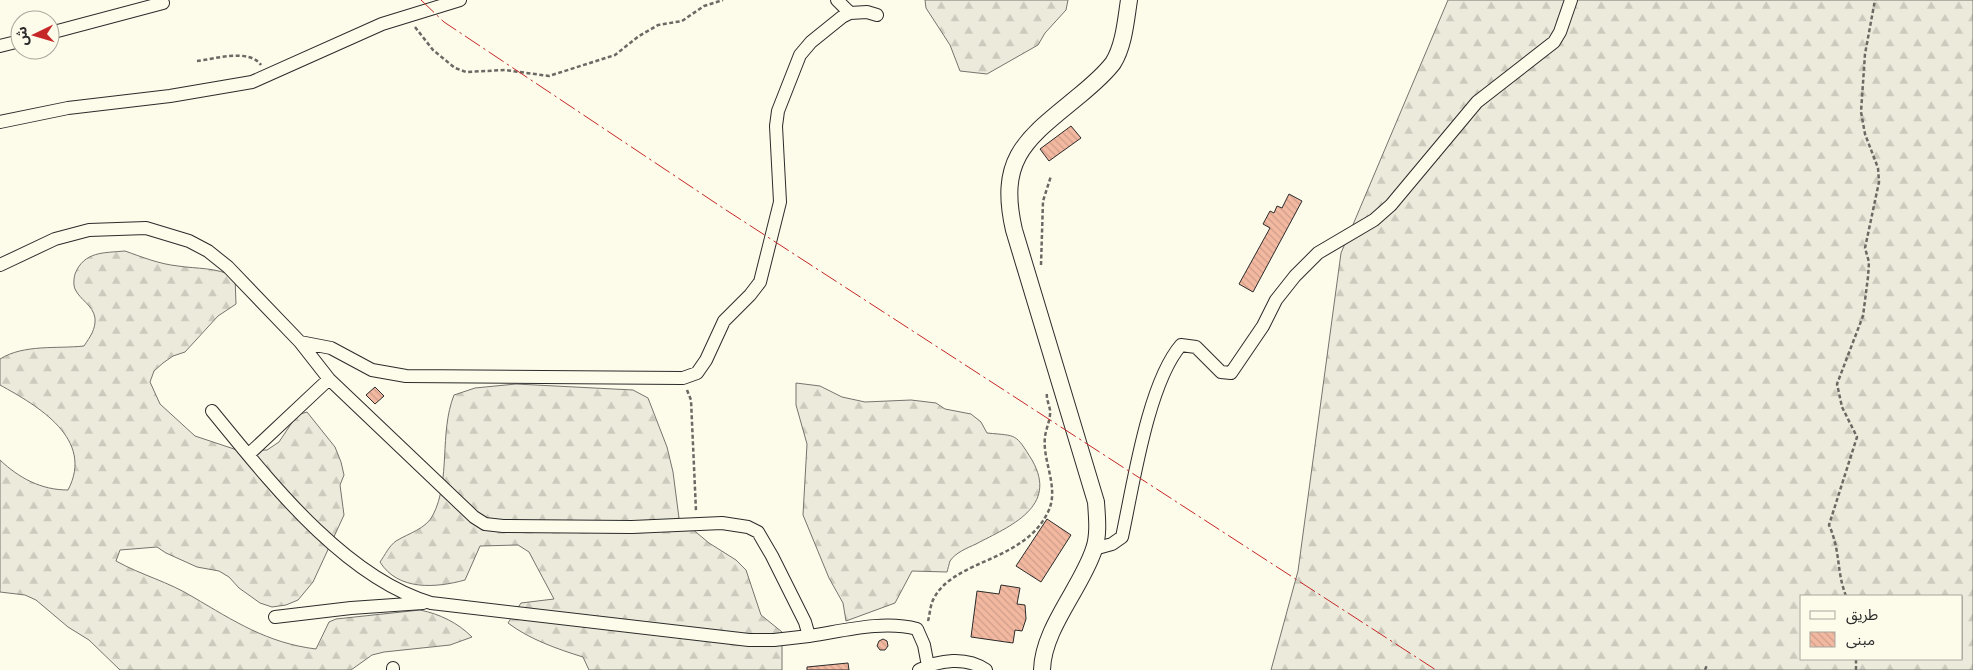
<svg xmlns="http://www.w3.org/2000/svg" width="1973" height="670" font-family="Manrope,'Noto Sans Arabic',sans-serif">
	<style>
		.forest { fill: url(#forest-firs); stroke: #74746e; fill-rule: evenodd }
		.building { fill: url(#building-back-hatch); stroke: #2b2b2b }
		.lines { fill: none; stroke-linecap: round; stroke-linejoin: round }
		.minor-casing { stroke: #2b2b2b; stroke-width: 14 }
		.tertiary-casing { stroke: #2b2b2b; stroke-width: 18 }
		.path { stroke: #6a6964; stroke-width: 2.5; stroke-dasharray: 4 2.5; stroke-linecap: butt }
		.minor { stroke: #fdfbea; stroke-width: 12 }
		.tertiary { stroke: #fdfbea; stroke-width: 16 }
		.power { stroke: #c62828; stroke-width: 1; stroke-dasharray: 18 4 2.5 4; stroke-linecap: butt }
	</style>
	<defs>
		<pattern id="forest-firs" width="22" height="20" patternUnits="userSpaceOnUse" patternTransform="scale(1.25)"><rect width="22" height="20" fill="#ecebdb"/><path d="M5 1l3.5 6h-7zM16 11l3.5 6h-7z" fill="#cbcabc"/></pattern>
		<pattern id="building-back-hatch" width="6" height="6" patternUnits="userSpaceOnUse" patternTransform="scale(1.25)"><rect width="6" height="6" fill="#f2b8a0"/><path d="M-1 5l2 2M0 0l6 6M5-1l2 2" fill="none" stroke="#d09e8a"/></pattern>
	</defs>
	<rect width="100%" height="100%" fill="#fdfbea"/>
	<!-- forest -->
	<path class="forest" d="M925,0H1068L1066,10L1045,33L1038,45L987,74L960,71L950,45L926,8Z
		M1448,0H1973V670H1271L1298,571L1341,253ZM1802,596H1962V659H1802Z
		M125,251C142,257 159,264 178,266C197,269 216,267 235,277L236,304L218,316L185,352L173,356L163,363L154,371L150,382L160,404L195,436L240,451L267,450L279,442L297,415L307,412L335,447L341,462L344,475L340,485L344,515L313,582L298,600L286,605L272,607L260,603L239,588L229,577L219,571L197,567L166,553L157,547L120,550L116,561C141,575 169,582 193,597C234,621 267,643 316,649L329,622L336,619L420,610C440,614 458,623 472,637L450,645L384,652L372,655L351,670H120L89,640L68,627L36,600L25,595L0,592V460C19,478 41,490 68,490C95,439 38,406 0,385V359C24,344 57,349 84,346C90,337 96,329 95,318C93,305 80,300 75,289C73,284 74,278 75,274C84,251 104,253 125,251Z
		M796,383L820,386L842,397L865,402L911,400L936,403L945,409L971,414L981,422L987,433C1018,436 1015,433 1032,460C1059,507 1010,526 976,544C967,548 955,553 950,561C949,564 948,569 947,572L912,571L895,603L846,621L843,603L829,578L803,515L807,444L796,405Z
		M516,384L633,390L648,398L667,447L673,472L679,518L709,543L736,560L746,570L761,615L782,632V670H589L583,657C557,649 529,639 508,623L521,603L554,599L529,552L518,545L480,546L465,580C436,588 398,591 380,562C385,555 389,546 396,541C409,533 426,529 433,515C451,480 439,433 454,395L475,388Z"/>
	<!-- building -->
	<path class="building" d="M1071,126L1081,138L1049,161L1040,149Z
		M1289,194L1302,201L1253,292L1239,284L1270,228L1263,224L1270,211L1274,213L1277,206L1282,208Z
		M375,387L384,396L375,404L366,395Z
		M1047,519L1071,535L1041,582L1016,566Z
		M1001,585L1020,588L1017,604L1025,605L1026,619L1022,631L1015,630L1013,643L971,637L977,591L999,594Z
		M883,639L887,641L888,646L885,650H880L877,646L879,641Z
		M848,663L849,670H807V667Z"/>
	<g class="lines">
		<defs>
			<path id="minor" d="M837,0L850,13
				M50,33L163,3
				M0,46L20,41
				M0,122L68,108L170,96L252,82L382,24L460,0
				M0,265L55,239L89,230L146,228L189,241L208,251L228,267L300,342L329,379L474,517L485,524L503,526L632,527L722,523L748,527L758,532L772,556L805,622L809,636C843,631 883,620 917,629L924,645L928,666
				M300,342L331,348L372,370L406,376L683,378L697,373L706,360L724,321L750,295L760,282L780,202L776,126L778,111L800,55L811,42L842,17L850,13L867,12L877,15
				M212,411C268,479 343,577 431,603L749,640H774L809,636
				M248,455L329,379
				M1094,549L1112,544L1122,537C1133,486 1148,383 1181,345L1196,347L1221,372L1231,373L1263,326L1276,300L1295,276L1318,253L1374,220L1391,205L1477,102L1554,42L1560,32L1571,0
				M275,617L351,608L423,603
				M393,668V670
				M919,670C939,660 966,656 986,670"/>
			<path id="tertiary" d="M1042,670C1043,628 1082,587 1094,549C1099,535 1097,517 1096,502L1014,230C997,156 1028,138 1080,95C1092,85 1104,75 1113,63C1124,46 1126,19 1129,0"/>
		</defs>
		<!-- minor casing -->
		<use href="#minor" class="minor-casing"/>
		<!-- tertiary casing -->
		<use href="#tertiary" class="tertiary-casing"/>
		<!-- path -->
		<path class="path" d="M415,27L433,50L455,68L466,72L505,70L549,76L615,55L639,36L658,25L682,21L704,6L723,0
			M197,61C215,59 249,48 261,65
			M1041,265L1043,201L1051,176
			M687,390L691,400L696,511
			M1846,596C1836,570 1841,552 1829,525L1857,437L1842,407L1837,384L1863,316L1868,277L1869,262L1865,248L1879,182L1878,168L1865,134L1861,112L1865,54L1875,0
			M928,621C930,614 930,605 934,598C955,559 1024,562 1048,512C1060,488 1042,461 1045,437C1046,428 1051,419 1050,410C1049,404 1046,399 1047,392
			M1705,670L1707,665
			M1856,670V659"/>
		<!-- minor -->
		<use href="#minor" class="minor"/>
		<!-- tertiary -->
		<use href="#tertiary" class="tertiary"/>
		<!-- power -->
		<path class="power" d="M421,0L444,22L726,210L1436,670"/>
	</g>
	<!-- legend -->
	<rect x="1800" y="595" width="162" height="65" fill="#fdfbea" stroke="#a9a89e"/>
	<rect x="1810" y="611" width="25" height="8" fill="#fdfbea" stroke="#a9a89e"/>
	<text x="1846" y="620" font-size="15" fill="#2b2b2b">طريق</text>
	<rect x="1810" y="632" width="25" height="15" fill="url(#building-back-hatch)" stroke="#a9a89e"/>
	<text x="1846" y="645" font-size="15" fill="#2b2b2b">مبنى</text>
	<!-- north arrow -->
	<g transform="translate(35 35) rotate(265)"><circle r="24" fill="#fdfbea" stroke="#a9a89e"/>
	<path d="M0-4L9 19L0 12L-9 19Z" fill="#c62828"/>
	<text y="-8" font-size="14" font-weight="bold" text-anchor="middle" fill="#2b2b2b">ش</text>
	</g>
</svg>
